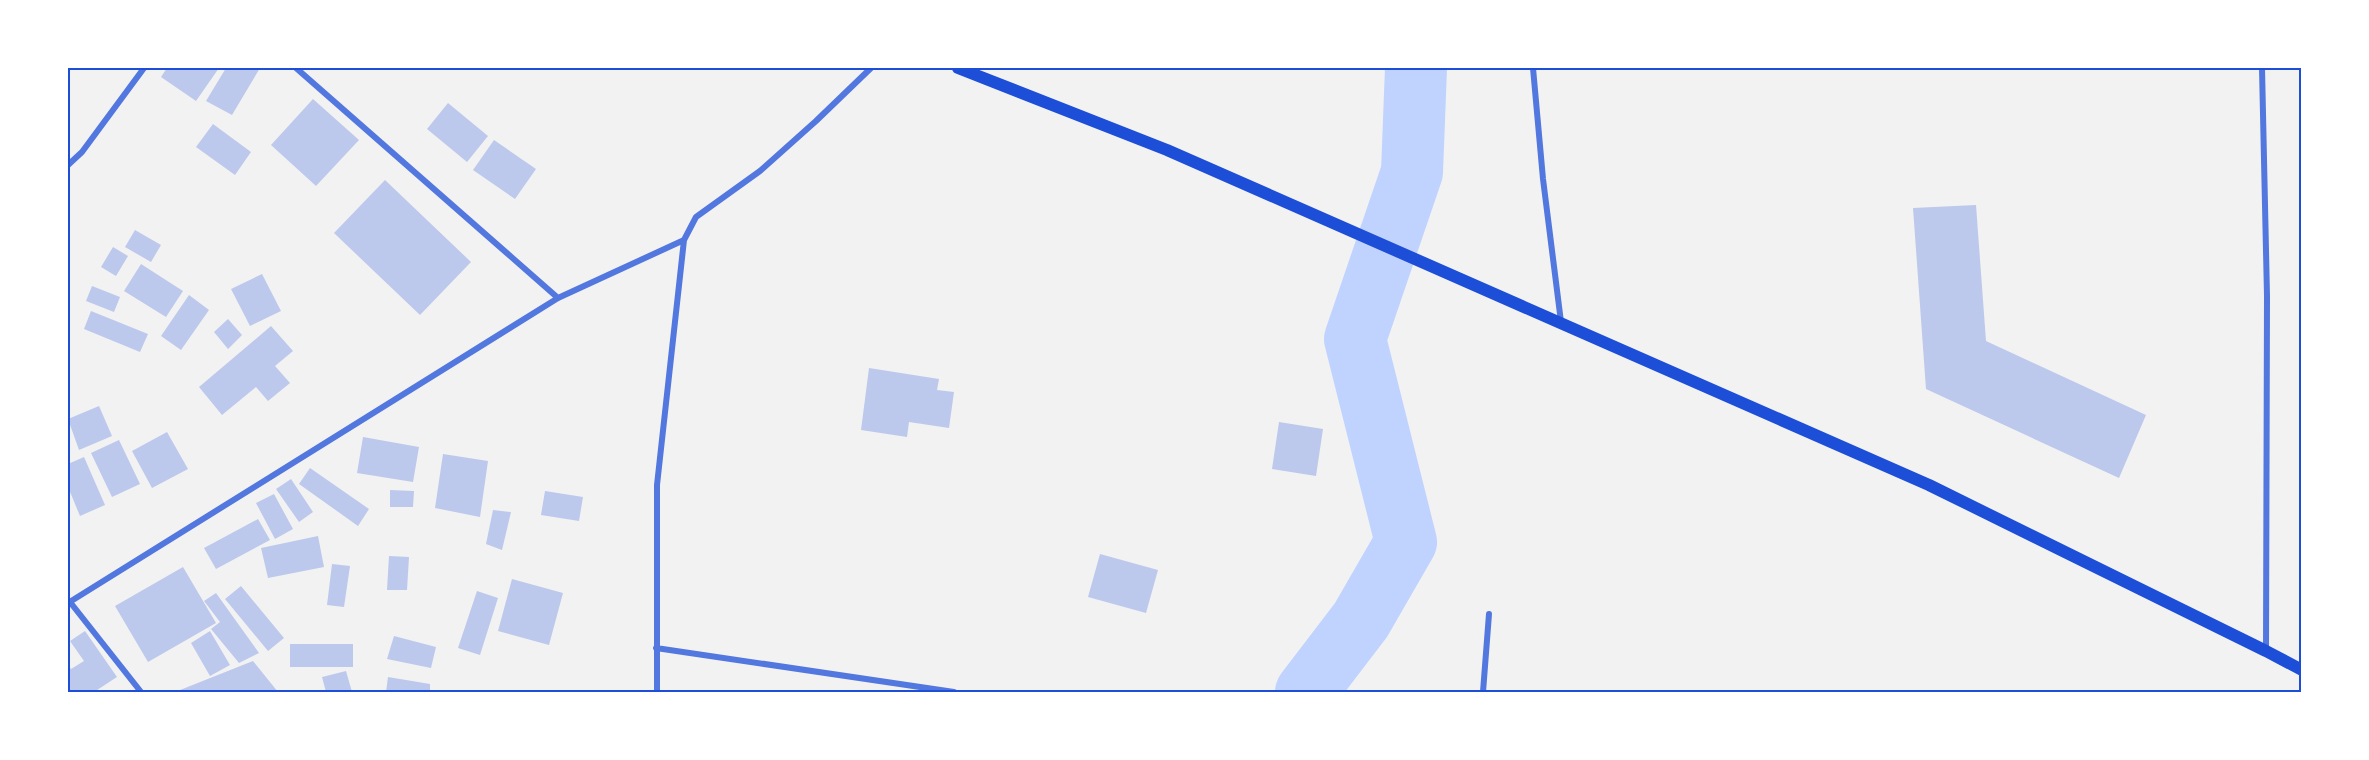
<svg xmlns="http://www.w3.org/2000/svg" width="2369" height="760" font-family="'Noto Serif',serif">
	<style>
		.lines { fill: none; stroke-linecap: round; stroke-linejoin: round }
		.river { stroke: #bfd3fe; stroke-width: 62 }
		.building { fill: #bdc9ec }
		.minor { stroke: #5277de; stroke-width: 6 }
		.secondary { stroke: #1d4ed8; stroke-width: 12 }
		.neatline { fill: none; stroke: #1d4ed8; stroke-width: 2 }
	</style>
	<rect width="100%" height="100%" fill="#f2f2f2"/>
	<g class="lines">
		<!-- river -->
		<path class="river" d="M1306,692L1361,620L1406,542L1355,339L1412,172L1416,68"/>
	</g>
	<!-- building -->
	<path class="building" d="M167,68H219L196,101L161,77Z
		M226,68H260L232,115L206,101Z
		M313,99L359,140L316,186L271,145Z
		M448,103L488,136L467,162L427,129Z
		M213,124L251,152L235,175L196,147Z
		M494,140L536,169L515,199L473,170Z
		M385,180L471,262L420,315L334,233Z
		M1976,205L1986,341L2146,415L2119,478L1926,389L1913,208Z
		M135,230L161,245L151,262L125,247Z
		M113,247L128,256L116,276L101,267Z
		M141,264L183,291L166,317L124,291Z
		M262,274L281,311L250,326L231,289Z
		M92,286L120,297L114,312L86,301Z
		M189,295L209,310L181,350L161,336Z
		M91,311L148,334L140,352L84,329Z
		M228,319L242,335L228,349L214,332Z
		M271,326L293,351L275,366L290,383L268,401L256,387L222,415L199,387Z
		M869,368L939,379L937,390L954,392L949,428L909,422L907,437L861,430Z
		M99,406L112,436L79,450L68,419Z
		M1279,422L1323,429L1316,476L1272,469Z
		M167,432L188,469L152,488L132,451Z
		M363,437L419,447L413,482L357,473Z
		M119,440L140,484L112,497L91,453Z
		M443,454L488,461L480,517L435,508Z
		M84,457L105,505L80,516L68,487V464Z
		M310,468L369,509L358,526L299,484Z
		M291,479L313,512L299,522L276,489Z
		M390,490L414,491L413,507H390Z
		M545,491L583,497L579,521L541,515Z
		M274,494L293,529L275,539L256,503Z
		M493,510L511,512L502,550L486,544Z
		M258,519L270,540L216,569L204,548Z
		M318,536L324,567L268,578L261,548Z
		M1100,554L1158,570L1146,613L1088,597Z
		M389,556L409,557L407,590H387Z
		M332,564L350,566L344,607L327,605Z
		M183,567L216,623L148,662L115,606Z
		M512,579L563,593L549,645L498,631Z
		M241,586L284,638L268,651L225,599Z
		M477,591L498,598L480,655L458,648Z
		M216,593L259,653L239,663L211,629L220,622L204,601Z
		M85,631L117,677L94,692H68V665L71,669L84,661L70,641Z
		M210,631L230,665L210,676L191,643Z
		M394,636L436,647L431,668L387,659Z
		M290,644H353V667H290Z
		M253,661L278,692H175Z
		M346,671L352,692H326L322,677Z
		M388,677L430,684V692H386Z"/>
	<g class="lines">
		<!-- minor -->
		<path class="minor" d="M296,68L558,298
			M1533,68L1543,179L1561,322
			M2262,68L2267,296L2266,651
			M68,165L82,152L144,68
			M70,602L141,692
			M68,603L558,298L684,240L696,217L760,171L816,121L871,68
			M656,648L954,692
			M657,692V485L684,240
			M1483,692L1489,614"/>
		<!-- secondary -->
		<path class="secondary" d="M958,68L1167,150L1929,485L2266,651L2302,670"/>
	</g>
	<!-- border -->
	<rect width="2369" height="760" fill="none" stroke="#ffffff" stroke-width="138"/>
	<rect x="69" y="69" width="2231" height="622" class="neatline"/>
</svg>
